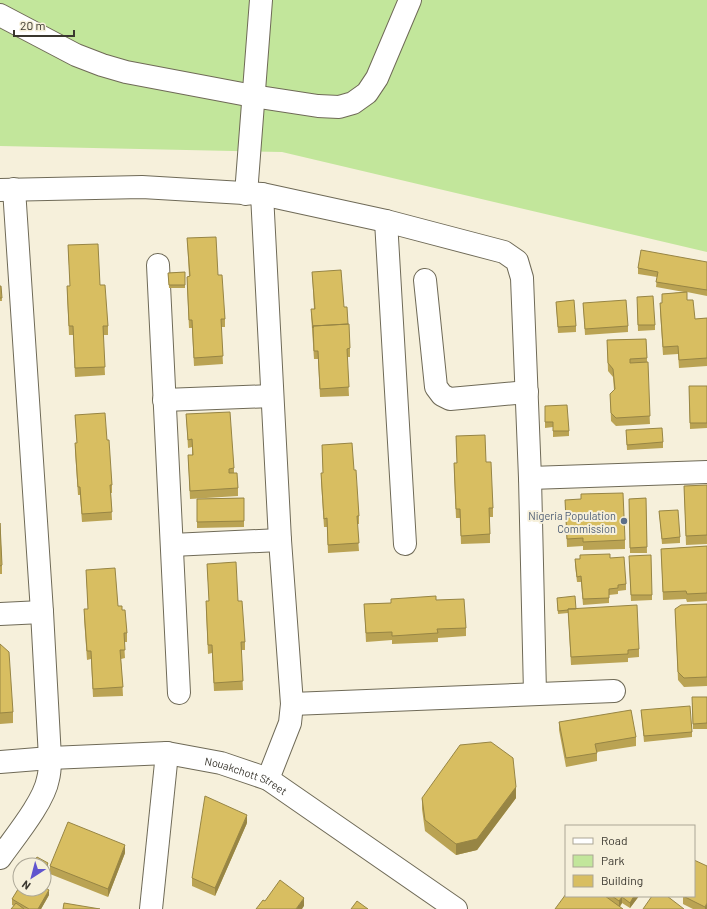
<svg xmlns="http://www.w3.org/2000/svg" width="707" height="909" font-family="Barlow,sans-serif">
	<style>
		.green { fill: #c2e69b }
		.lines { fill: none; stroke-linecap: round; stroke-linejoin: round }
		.minor-casing { stroke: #6f6a57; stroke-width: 24 }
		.minor { stroke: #fff; stroke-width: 22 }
		.wall { fill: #baa353 }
		.shaded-wall { fill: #978544 }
		.building { fill: #d8be61; stroke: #978544 }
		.service-dot { fill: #5c6f8a; stroke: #f6f0db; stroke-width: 1.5 }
		.labels { text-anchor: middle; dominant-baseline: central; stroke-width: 4; stroke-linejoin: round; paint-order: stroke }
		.service-label { font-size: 11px; fill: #4e5e75; stroke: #f6f0db; text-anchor: end }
		.street-label { font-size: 11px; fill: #3a372f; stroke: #f6f0db }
	</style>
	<rect width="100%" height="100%" fill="#f6f0db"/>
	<!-- green -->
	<path class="green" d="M0,0H707V252L282,152L0,146Z"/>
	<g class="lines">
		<defs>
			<g id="minor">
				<path d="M0,15L76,55L102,65L126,72L253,96L318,106L339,107L353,103L367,93L377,78L410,0"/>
				<path d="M0,190L142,187L262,194L386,221L504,252L517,261L522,278L530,478L535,693"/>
				<path d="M246,194L261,0"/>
				<path d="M262,194L280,540L292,704L290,723L268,779"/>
				<path d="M386,221L405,544"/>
				<path d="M158,265L179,693"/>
				<path d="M425,280L436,387L442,395L450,399L527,392"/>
				<path d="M164,400L272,396"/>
				<path d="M530,478L707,472"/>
				<path d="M172,545L280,540"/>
				<path d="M0,614L42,612"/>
				<path d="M292,704L614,691"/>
				<path id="s1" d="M0,762L50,758L167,753L221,763L268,779L456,909"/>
				<path d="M0,858C14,838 44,802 48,779C50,772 50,765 50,758L42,612L14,189"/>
				<path d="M151,909L167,753"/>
			</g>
		</defs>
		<!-- minor casing -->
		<use href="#minor" class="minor-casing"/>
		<!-- minor -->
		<use href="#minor" class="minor"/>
	</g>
	<!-- wall -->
	<path class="wall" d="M187,238L218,275L225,319V327H221L223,364L194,366L192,328H189L187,285V277L189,276Z
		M68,245L100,285L108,326V335H103L105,375L75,377L73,335H69L67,294V286H70Z
		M707,262V296L687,292V300L695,319L707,318V366L679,368L678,354L663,355L660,311V303H662V294L684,292L656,287L657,277L638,274V268Z
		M185,272V288H169L168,273Z
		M312,272L344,307L350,348V357H347L349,396L320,397L318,359H314L311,314V309H314Z
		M0,286H1L2,301H0Z
		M556,302L576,326V332L558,333Z
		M583,303L628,326V332L585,335Z
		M637,303L655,325V330L638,331Z
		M646,339L650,424L616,426L611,421L610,394L614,390L613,377L608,371L607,340Z
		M689,386H707V428L690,429Z
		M545,406L569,431V436L553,437V427L545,428Z
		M186,414L234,468V473L238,488V496L190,499L188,455H192V447L188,448Z
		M75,415L107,440L112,485V493H111L112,520L82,522L80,495H78L75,451V443H77Z
		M626,430L663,442V448L627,450Z
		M456,436L486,462L493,508V517H490V543L461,544L460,518H456L454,472V463H457Z
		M322,445L354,470L359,516V524H357L359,551L328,553L327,527H324L321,481V473H323Z
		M707,485V544L686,545L684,486Z
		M244,498V527L197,528V499Z
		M646,498L647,553H630L629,499Z
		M565,500L625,540V549L583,550V546L567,547Z
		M659,511L680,537V543L662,544Z
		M0,523L2,565V574H0Z
		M707,546V601L687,602L686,599L663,600L661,549Z
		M580,555L610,558L626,584V590L618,591V594L609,595V603L583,605L581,582H577L575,565V559H580Z
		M629,561L652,595V600L631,601Z
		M207,564L238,601L245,642V650H241L243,690L214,691L212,653L208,654L206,609V601H209Z
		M86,570L118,606L122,610L127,633V642H124L125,658L121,659L123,696L93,697L91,659L87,660L84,618V609H88Z
		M391,599L436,600L466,628V636L438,638V642L392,644V640L366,642L364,604L391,603Z
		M557,600L576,609L639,649V657L628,658V662L571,665L568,613L558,614Z
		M707,604V686L684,687L678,680L675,609Z
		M0,644L13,712V723L0,724Z
		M707,697V729H693L692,703Z
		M641,710L692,732V737L644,742Z
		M559,722L636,737V746L597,752V761L566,767L559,730Z
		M422,798H516L477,850L456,855L425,831L422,809Z
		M247,823L215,896L192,886V878Z
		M125,853L108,897L50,874V866Z
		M49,895L41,909H11L14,906L12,905V899Z
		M566,896H639L630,908L622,903L620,907Z
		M681,896H694L707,909H693L683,904V897Z"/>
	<!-- shaded-wall -->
	<path class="shaded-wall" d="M516,787V798L477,850L456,855V844Z
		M247,815V823L215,896V888Z
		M125,845V853L108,897V889Z
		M48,863V869L44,876V870Z
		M49,890V895L41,909H38Z
		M634,896H639L630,908V903Z
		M622,897V903L619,907V901Z
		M304,898V906L302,909H296Z
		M707,903V909H705V907Z"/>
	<!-- building -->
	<path class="building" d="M216,237L218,275H222L225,319H221L223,356L194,358L192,320H189L187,277L190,276L187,238Z
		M98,244L100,285H105L108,326H103L105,367L75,368L73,326H69L67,286H70L68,245Z
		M641,250L707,262V290L656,282L658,272L638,268Z
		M341,270L344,307H347L348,324L313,326V328L311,309H315L312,272Z
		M185,272V285H169L168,273Z
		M0,286H1L2,298H0Z
		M687,292V300H693L695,319L707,318V358L679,360L678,346L663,347L660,303H662V294Z
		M653,296L655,325H638L637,297Z
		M574,300L576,326L558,327L556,302Z
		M626,300L628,326L585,329L583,303Z
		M349,324L350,348L347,349L349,387L320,389L318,351H314L313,326Z
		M646,339L647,358L630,359V363L648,362L650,416L616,418L611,413L610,394L615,389L613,369L608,363L607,340Z
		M689,386H707V423H690Z
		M567,405L569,431H553V422H545V406Z
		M230,412L234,468L229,469V473H237L238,488L190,491L188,455H193L192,439L188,440L186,414Z
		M105,413L107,440H109L112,485H110L112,512L82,514L80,487H78L75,443H77L75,415Z
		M662,428L663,442L627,445L626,430Z
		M485,435L486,462H491L493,508H489L490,534L461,536L460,509H456L454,463H457L456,436Z
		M352,443L354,470H356L359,516H357L359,543L328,545L327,518L324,519L321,473H323L322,445Z
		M707,485V535L686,536L684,486Z
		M623,493L625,540L583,542V538L567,539L565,500L581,499V494Z
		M244,498V521L197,522V499Z
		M646,498L647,547L630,548L629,499Z
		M678,510L680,537L662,539L659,511Z
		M0,523L2,565L0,566Z
		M707,546V593L687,594L686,591L663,592L661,549Z
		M610,554V558L624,557L626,584L618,585V588L609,589V598L583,599L581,576L577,577L575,559H580V555Z
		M651,555L652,595H631L629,556Z
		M236,562L238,601H242L245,642H241L243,681L214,683L212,645H208L206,601H209L207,564Z
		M115,568L118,606H122V610H125L127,633H124L125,650H120L123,687L93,689L91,651H87L84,609H88L86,570Z
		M436,596V600L464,599L466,628L437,629L438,633L392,636V632L366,633L364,604L391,603V599Z
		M575,596L576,609H568V610L558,611L557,598Z
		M707,604V677L684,678L678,672L675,609L681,605Z
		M637,605L639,649L628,650V654L571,657L568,609Z
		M0,644L9,652L13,712L0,713Z
		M692,697H707V723L693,724Z
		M690,706L692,732L644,736L641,710Z
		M631,710L636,737L595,744L597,753L566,758L559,722Z
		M491,742L513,758L516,787L477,839L456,844L425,820L422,798L460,745Z
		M205,796L247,815L215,888L192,878Z
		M68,822L125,845L108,889L50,866Z
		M37,857L48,863L44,870V865H32Z
		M694,860L707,866V903L705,907L683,896H694Z
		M280,880L304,898L296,909H256L263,900L265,901Z
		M20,886V889H44V887L49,890L38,909H29L12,899Z
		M566,894V896H605L623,909H555Z
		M612,896H634L630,903L622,897L619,901Z
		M652,896H667L684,909H643Z
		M357,901L368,909H351Z
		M16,903L24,909H11Z
		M64,903L100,909H63Z"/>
	<!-- markers -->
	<circle class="service-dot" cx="624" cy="521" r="4"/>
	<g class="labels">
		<!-- service labels -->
		<g class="service-label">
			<text x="616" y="515">Nigeria Population<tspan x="616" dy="13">Commission</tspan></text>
		</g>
		<!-- street labels -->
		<g class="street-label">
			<text stroke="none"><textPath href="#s1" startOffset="250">Nouakchott Street</textPath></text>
		</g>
	</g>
	<!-- legend -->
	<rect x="565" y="825" width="130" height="72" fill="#f6f0db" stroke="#aba696"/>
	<rect x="573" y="838" width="20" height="6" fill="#ffffff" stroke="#aba696"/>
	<text x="601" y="845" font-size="12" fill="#3a372f">Road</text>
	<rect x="573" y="855" width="20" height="12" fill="#c2e69b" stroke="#aba696"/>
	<text x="601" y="865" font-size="12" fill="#3a372f">Park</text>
	<rect x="573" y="875" width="20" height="12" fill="#d8be61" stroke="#aba696"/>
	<text x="601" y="885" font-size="12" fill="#3a372f">Building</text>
	<!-- north arrow -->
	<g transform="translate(32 877) rotate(216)"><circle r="19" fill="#f6f0db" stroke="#aba696"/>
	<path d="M0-3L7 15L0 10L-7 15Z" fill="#6155ce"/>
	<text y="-6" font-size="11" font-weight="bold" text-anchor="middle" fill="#3a372f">N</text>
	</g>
	<!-- scale -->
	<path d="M14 30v6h60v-6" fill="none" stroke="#3a372f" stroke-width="2"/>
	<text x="20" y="30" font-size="12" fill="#3a372f" stroke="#f6f0db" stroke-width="3" paint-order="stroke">20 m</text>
</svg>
